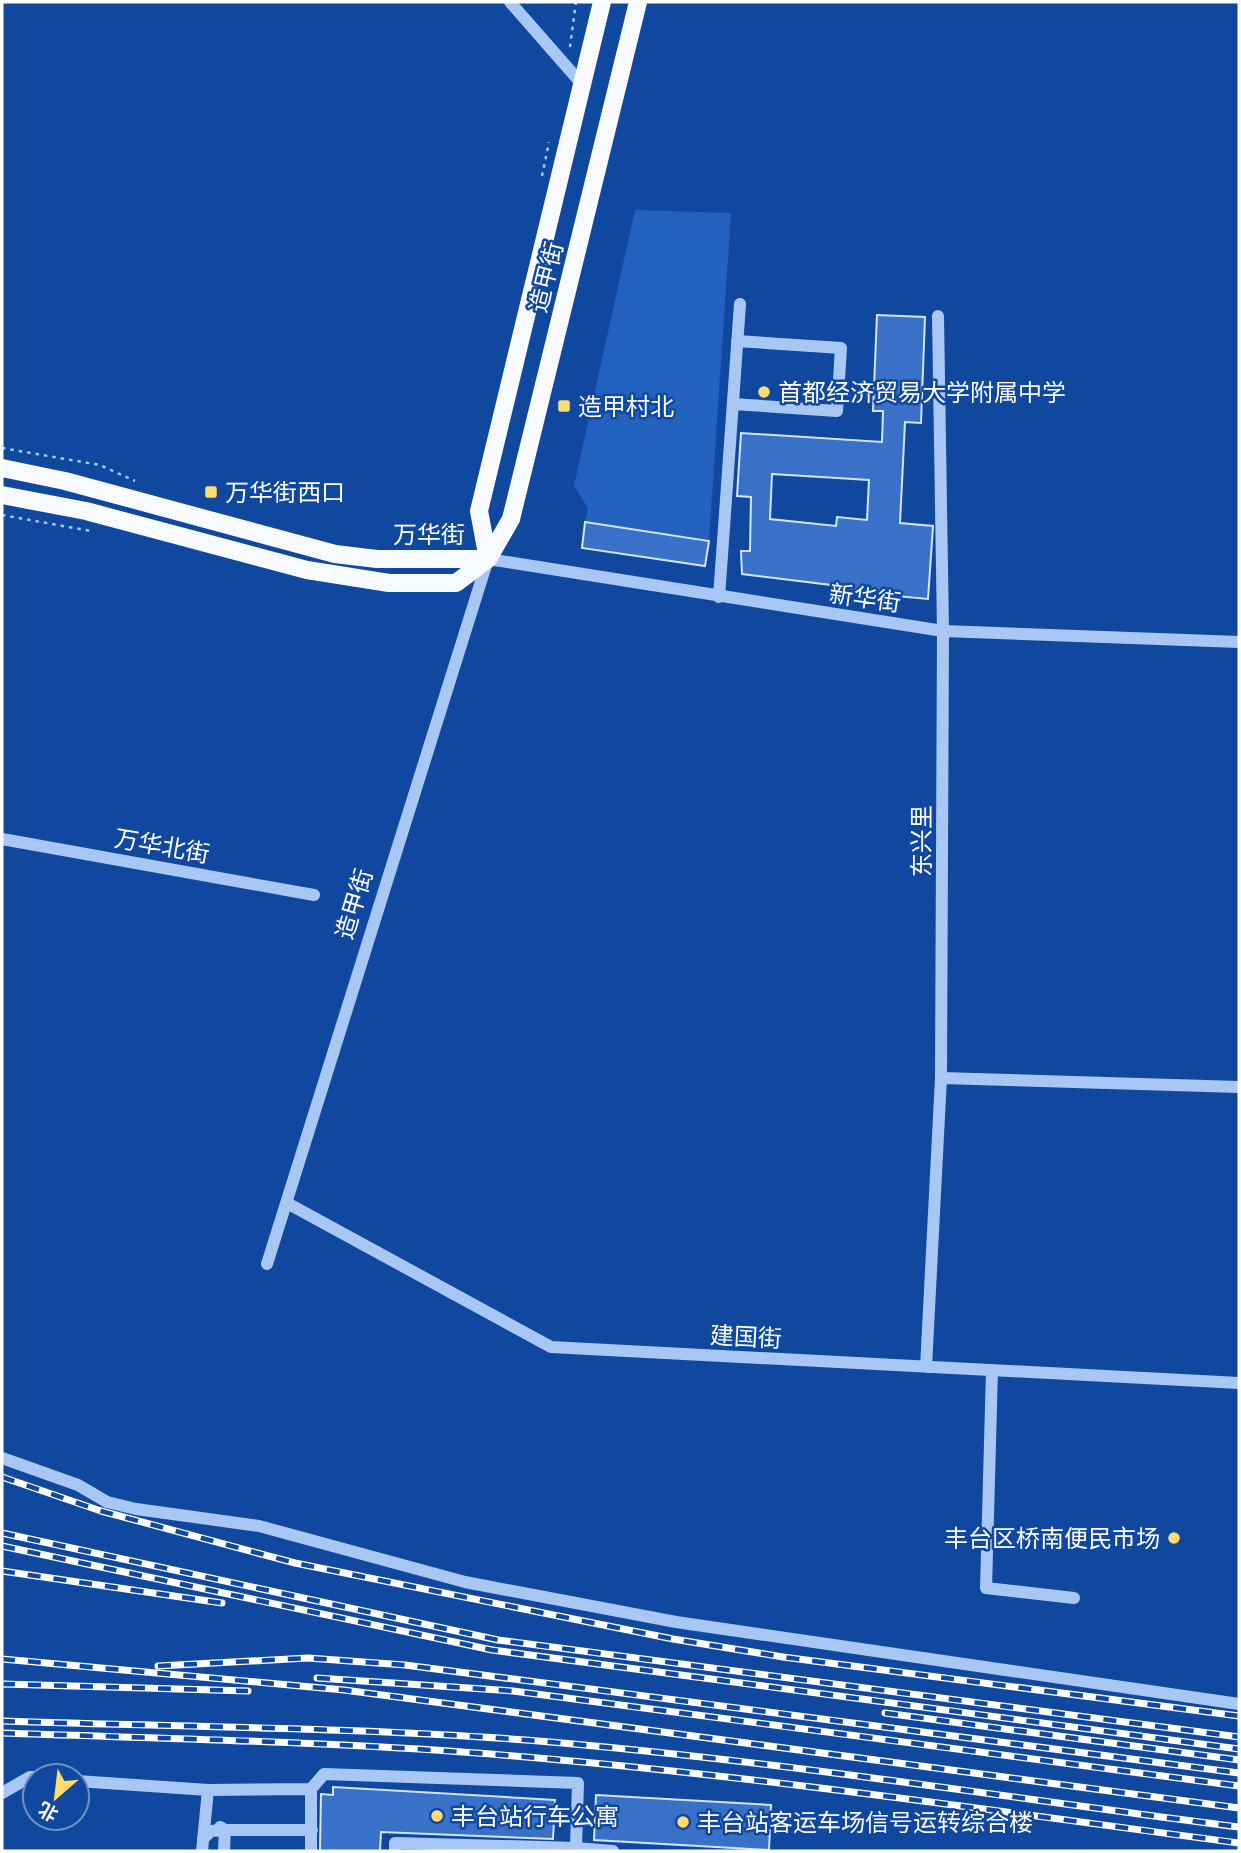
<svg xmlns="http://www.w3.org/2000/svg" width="1241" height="1853" font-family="'Asap Condensed','Noto Sans SC',sans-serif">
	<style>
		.green { fill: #2361bf }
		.building { fill: #3971c8; stroke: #d2e4fe; stroke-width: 2; fill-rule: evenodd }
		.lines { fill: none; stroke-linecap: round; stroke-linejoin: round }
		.path { stroke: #a8c7f5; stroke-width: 2.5; stroke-dasharray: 3.5 5; stroke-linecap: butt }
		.minor { stroke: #a8c7f5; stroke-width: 12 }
		.major { stroke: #f7faff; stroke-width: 18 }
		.rail-casing { stroke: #fff; stroke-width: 7 }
		.rail { stroke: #1048a0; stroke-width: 4.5; stroke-dasharray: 13; stroke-linecap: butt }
		.poi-dot { fill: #ffdc6d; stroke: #1048a0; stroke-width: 2.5 }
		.labels { text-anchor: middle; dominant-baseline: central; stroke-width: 5; stroke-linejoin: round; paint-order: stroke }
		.street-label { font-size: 24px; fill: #fff; stroke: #1048a0 }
		.poi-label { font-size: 24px; fill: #fff; stroke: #1048a0; text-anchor: start }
	</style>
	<rect width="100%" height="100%" fill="#1048a0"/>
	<!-- green -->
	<path class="green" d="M635,210L731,213L709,541L585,522L588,508L574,486Z"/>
	<!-- building -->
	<path class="building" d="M877,315L925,317L921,423L905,422L900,523L933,526L928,599L831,590V585L742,574L741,551H750L751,497L737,496L741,433L882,442L883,411H873ZM772,474L869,480L867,520L837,517L836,526L770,519Z
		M585,522L709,541L705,566L582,548Z
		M333,1787L555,1800L553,1839L381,1832L380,1851H320L321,1794L333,1795Z
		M596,1795L771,1805L769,1850L594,1840Z"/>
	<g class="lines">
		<!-- path -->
		<path class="path" d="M570,47L576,2
			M542,176L549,142
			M2,448L100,465L135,481
			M2,515L91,531"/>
		<!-- minor -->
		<path class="minor" d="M510,2L581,83
			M733,404L837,411L841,348L737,341
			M719,597L740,304
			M2,839L314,895
			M941,1078L1239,1087
			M287,1203L551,1347L1239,1383
			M267,1264L488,559L943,631L1239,642
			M926,1367L941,1078L943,631L938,316
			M992,1370L986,1588L1074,1598
			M2,1458L78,1485L107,1502L136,1509L259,1526L465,1582L676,1622L1239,1704
			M77,1781L208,1790L311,1789L324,1774L578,1783L576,1848L613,1851
			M2,1793L30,1777H35
			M220,1827L225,1830L224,1851
			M203,1839L211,1831L225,1830H312
			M202,1851L208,1790
			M311,1851V1789
			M395,1851V1843L576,1848"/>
		<!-- major -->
		<path class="major" d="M2,468L65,481L335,554L377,559H488
			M2,495L86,511L307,570L389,583H456L488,559L511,519L638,2
			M488,559L479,511L602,2"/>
		<defs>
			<path id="rail" d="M2,1477L101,1511L295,1563L673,1639L783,1657L1239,1716
				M2,1533L498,1640L1239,1737
				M2,1546L492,1650L1239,1749
				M2,1571L222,1603
				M2,1659L344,1690L1239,1808
				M158,1666L308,1658L405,1665L1239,1773
				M317,1678L513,1691L1239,1786
				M2,1684L248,1691
				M885,1713L1239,1760
				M2,1721C176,1727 352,1727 526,1740C765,1759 1002,1797 1239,1827
				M2,1733C176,1739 352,1742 526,1757C764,1777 1002,1812 1239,1843"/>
		</defs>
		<!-- rail casing -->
		<use href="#rail" class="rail-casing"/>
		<!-- rail -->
		<use href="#rail" class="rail"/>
	</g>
	<!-- markers -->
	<g class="poi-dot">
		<circle cx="764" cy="392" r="7"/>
		<rect x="557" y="399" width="14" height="14" rx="3.5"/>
		<rect x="204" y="485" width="14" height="14" rx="3.5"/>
		<circle cx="1174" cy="1538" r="7"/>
		<circle cx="437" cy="1816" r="7"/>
		<circle cx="683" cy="1822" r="7"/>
	</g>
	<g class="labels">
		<!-- street labels -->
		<g class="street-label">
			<text transform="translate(546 277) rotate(-76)">造甲街</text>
			<text x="429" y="534">万华街</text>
			<text transform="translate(865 598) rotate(8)">新华街</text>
			<text transform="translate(921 841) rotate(-90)">东兴里</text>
			<text transform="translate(162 846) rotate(10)">万华北街</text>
			<text transform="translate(354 904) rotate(-73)">造甲街</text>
			<text transform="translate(746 1337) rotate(3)">建国街</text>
		</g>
		<!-- poi labels -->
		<g class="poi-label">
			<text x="778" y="392">首都经济贸易大学附属中学</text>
			<text x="578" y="406">造甲村北</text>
			<text x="225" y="492">万华街西口</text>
			<text x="1160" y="1538" text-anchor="end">丰台区桥南便民市场</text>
			<text x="451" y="1816">丰台站行车公寓</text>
			<text x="697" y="1822">丰台站客运车场信号运转综合楼</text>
		</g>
	</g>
	<!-- border -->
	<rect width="1241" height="1853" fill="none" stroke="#ffffff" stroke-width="7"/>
	<!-- north arrow -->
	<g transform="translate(56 1797) rotate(208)"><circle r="33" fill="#1048a0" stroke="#7091c6" stroke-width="2"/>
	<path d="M0-5L12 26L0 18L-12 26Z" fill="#ffdc6d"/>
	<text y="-10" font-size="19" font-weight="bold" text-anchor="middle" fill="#ffffff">北</text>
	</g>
</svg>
